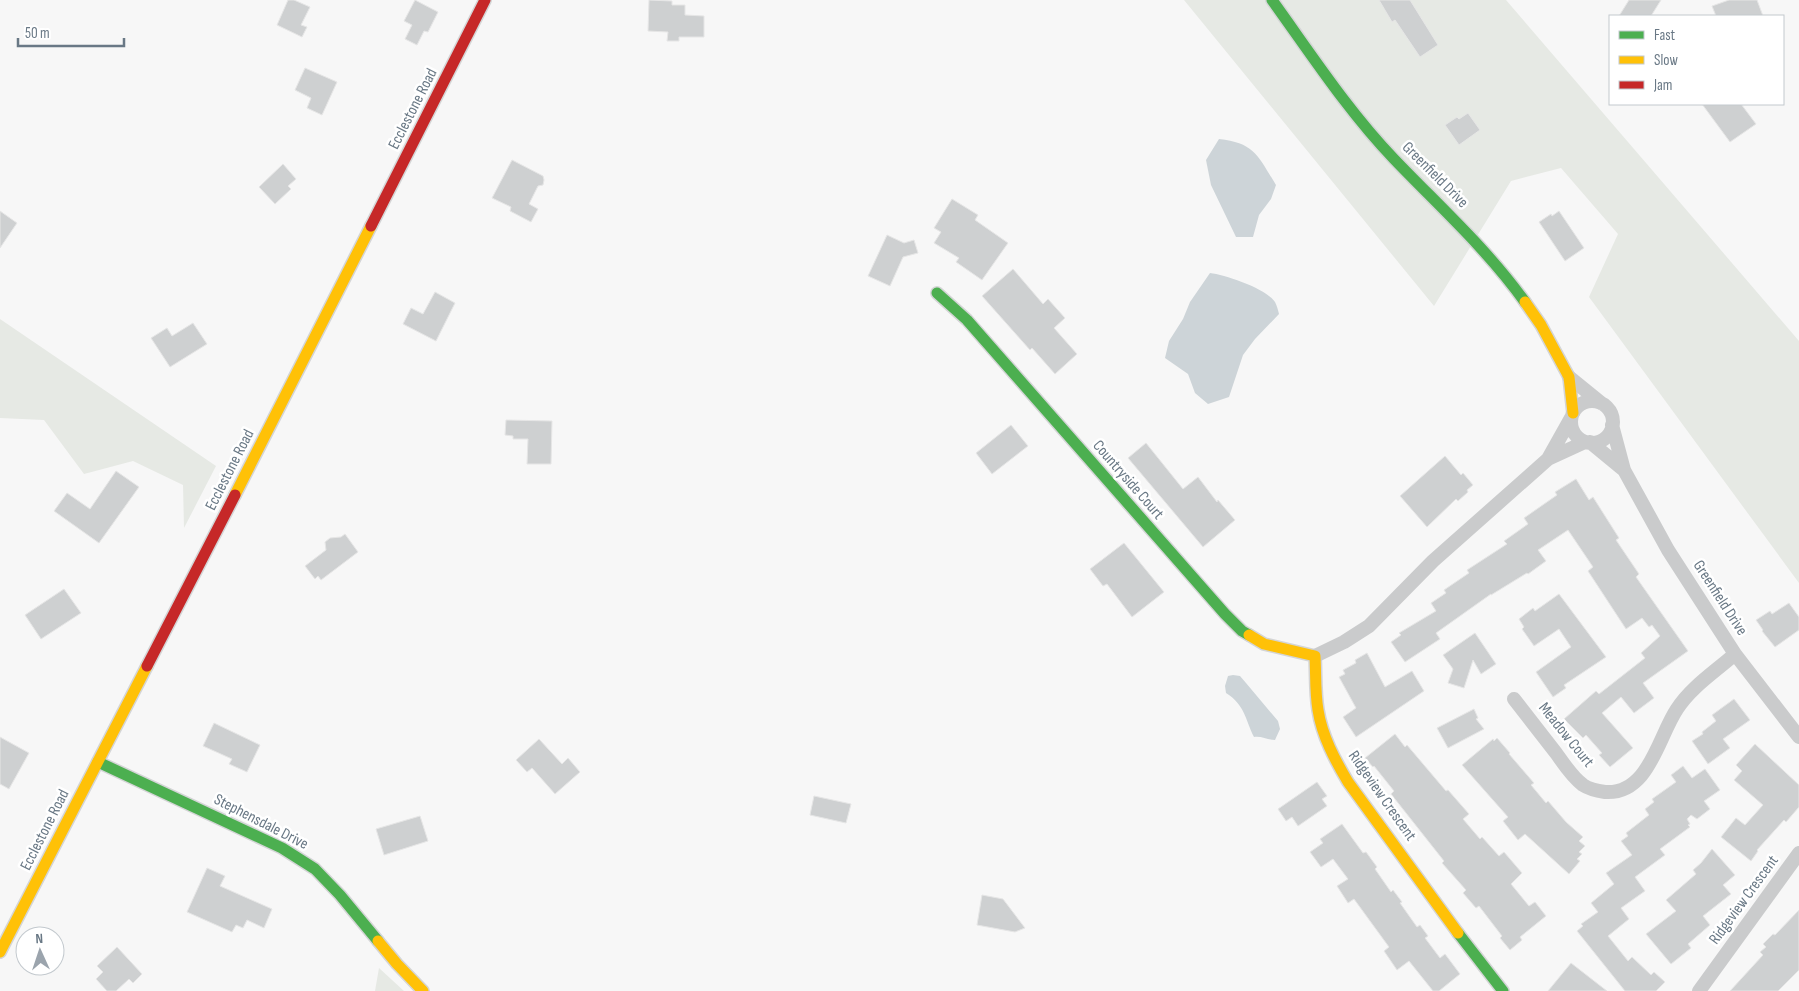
<svg xmlns="http://www.w3.org/2000/svg" width="1799" height="991" font-family="'Sofia Sans Condensed',sans-serif">
	<style>
		.green { fill: #e6e9e4 }
		.water { fill: #cdd4d8 }
		.building { fill: #ced0d1; stroke: #e6e6e6 }
		.lines { fill: none; stroke-linecap: round; stroke-linejoin: round }
		.fast-casing { stroke: #d4d5d6; stroke-width: 14 }
		.slow-casing { stroke: #d4d5d6; stroke-width: 14 }
		.jam-casing { stroke: #d4d5d6; stroke-width: 14 }
		.street { stroke: #cacbcc; stroke-width: 14 }
		.fast { stroke: #4caf50; stroke-width: 11 }
		.slow { stroke: #ffc107; stroke-width: 11 }
		.jam { stroke: #c62828; stroke-width: 11 }
		.labels { text-anchor: middle; dominant-baseline: central; stroke-width: 5; stroke-linejoin: round; paint-order: stroke }
		.street-label { font-size: 16px; fill: #697885; stroke: #fff }
	</style>
	<rect width="100%" height="100%" fill="#f7f7f7"/>
	<!-- green -->
	<path class="green" d="M1184,0H1506L1799,341V583L1589,297L1618,234L1561,168L1511,181L1434,306Z
		M0,319L216,466L184,528L183,485L133,461L84,474L44,420L0,418Z
		M379,968L404,991H375Z"/>
	<!-- water -->
	<path class="water" d="M1219,139C1255,143 1258,156 1276,185L1271,199L1259,215L1253,237H1236L1211,185L1206,160Z
		M1210,273C1226,275 1267,289 1275,302C1277,306 1278,310 1279,314L1255,339L1243,355L1229,397L1208,404L1195,393L1188,374L1165,358L1169,341L1183,319L1190,302Z
		M1233,675L1240,676L1246,683L1278,721L1280,729L1275,740C1267,740 1262,736 1254,737C1245,719 1245,705 1226,693L1225,686L1228,676Z"/>
	<!-- building -->
	<path class="building" d="M288,0H294L310,7L301,25L307,27L302,37L277,25Z
		M415,0L438,12L428,32L424,31L417,45L405,39L412,25L404,21Z
		M649,0L672,1V5H685V15L704,16V37H679V41H667L668,32L648,31Z
		M1379,0H1410L1438,45L1420,57L1395,20L1392,22Z
		M1629,0H1661L1651,16H1619Z
		M1729,0H1757L1763,16H1716L1712,6Z
		M305,68L337,82L322,115L307,108L311,98L295,90Z
		M1702,104H1741L1756,124L1730,142Z
		M1468,113L1480,130L1459,145L1445,125L1457,117L1459,119Z
		M512,160L543,176L544,180L543,185L538,186L529,204L538,209L531,222L510,211L511,207L492,198Z
		M283,164L296,179L288,186L291,189L275,204L259,187Z
		M952,199L978,215L975,220L1008,243L982,280L956,262L959,258L934,243L941,232L934,228Z
		M0,211L17,223L0,248Z
		M1559,211L1584,248L1565,261L1539,222L1551,214L1552,216Z
		M887,235L904,243L914,240L918,253L903,257L890,286L868,276Z
		M1013,269L1043,304L1048,299L1065,318L1054,328L1077,354L1055,374L1032,348L1030,350L982,296Z
		M435,292L455,303L436,341L403,324L411,308L423,314Z
		M193,323L207,344L170,367L151,338L167,328L172,336Z
		M506,420L552,421L551,464H527L528,439H513V436L505,435Z
		M1011,425L1028,446L992,474L976,453Z
		M1146,443L1183,489L1198,477L1217,502L1218,500L1235,520L1203,547L1128,458Z
		M1445,456L1461,475L1463,473L1473,485L1467,490L1468,492L1458,501L1456,499L1427,527L1400,496Z
		M116,471L139,487L99,543L54,511L67,493L90,509Z
		M1576,479L1589,500L1593,497L1619,538L1616,540L1639,574L1636,577L1688,651L1643,683L1654,698L1634,713L1621,697L1602,713L1633,748L1610,767L1599,755L1602,753L1586,735L1583,738L1564,719L1596,691L1599,694L1645,658L1641,653L1660,636L1652,625L1649,627L1642,618L1626,629L1588,571L1593,567L1568,530L1538,550L1546,561L1528,574L1527,573L1491,595V594L1436,633L1440,639L1405,662L1391,642L1401,635L1399,633L1436,611L1431,603L1446,593L1444,590L1469,573L1467,570L1507,544L1504,541L1528,524L1524,518L1557,495L1555,492Z
		M345,534L358,552L321,580L318,576L315,579L305,566L326,550L325,542L330,538L341,537Z
		M1124,543L1164,592L1132,617L1107,584L1103,586L1090,569Z
		M64,589L81,613L41,639L25,615Z
		M1559,594L1606,657L1564,685L1566,688L1553,697L1536,672L1571,647L1559,629L1534,646L1522,629L1524,627L1519,619L1533,608L1535,611Z
		M1789,603L1799,617V630L1775,647L1762,631L1763,630L1756,620L1770,611L1772,614Z
		M1475,633L1496,664L1481,674L1473,660L1464,688L1448,683L1453,669L1443,655Z
		M1367,653L1385,687L1412,671L1424,691L1356,737L1343,717L1356,708L1339,677L1345,674L1343,670L1356,663L1355,660Z
		M1734,699L1750,720L1723,739L1730,748L1708,764L1692,741L1703,734L1702,732L1716,721L1712,715Z
		M1474,709L1478,718L1476,719L1484,729L1448,748L1437,728Z
		M214,723L260,745L247,772L229,764L232,759L203,746Z
		M1395,734L1405,747L1407,745L1446,791L1448,790L1469,814L1463,819L1480,839L1482,837L1499,856L1504,852L1522,873L1511,884L1529,906L1535,902L1546,916L1520,937L1522,940L1510,950L1500,938L1502,936L1479,906L1476,908L1463,893L1466,890L1442,863L1444,861L1391,794L1394,791L1374,766L1373,767L1365,758Z
		M0,737L29,753L9,789L0,784Z
		M1497,738L1510,753L1509,754L1534,783L1531,785L1546,803L1548,801L1566,822L1583,837L1579,841L1585,846L1579,852L1582,854L1577,859L1580,861L1569,874L1525,834L1518,840L1503,821L1508,817L1462,765L1493,739L1494,741Z
		M539,739L562,764L568,758L580,772L555,794L532,768L527,772L516,760Z
		M1755,744L1799,785V807L1786,822L1784,820L1757,850L1758,851L1751,861L1721,837L1736,818L1745,825L1763,805L1734,780L1742,771L1736,765Z
		M1683,766L1692,778L1705,769L1720,790L1704,801L1710,809L1697,819L1691,815L1687,819L1690,824L1688,825L1690,827L1660,849L1665,855L1635,877L1645,891L1621,908L1629,919L1608,936L1628,961L1632,957L1651,975L1654,972L1665,982L1656,991H1625L1577,931L1583,926L1581,924L1598,912L1591,903L1614,884L1606,873L1632,855L1621,841L1628,836L1626,833L1649,815L1645,809L1654,802L1652,799L1676,782L1671,775Z
		M1317,782L1327,796L1322,799L1327,806L1298,826L1292,817L1286,821L1278,809Z
		M814,796L851,804L846,823L810,815Z
		M420,816L428,841L384,855L376,829Z
		M1342,824L1363,853L1366,852L1377,867L1375,869L1391,892L1393,890L1402,902L1400,903L1417,927L1420,925L1428,936L1425,938L1440,958L1445,954L1460,974L1439,991H1433L1409,961L1397,970L1384,951L1389,947L1354,899L1348,903L1337,886L1348,879L1333,859L1321,867L1310,852L1323,843L1320,839Z
		M1712,849L1735,875L1723,885L1731,894L1703,916L1710,925L1688,944L1691,948L1671,964L1646,934L1676,911L1666,900L1696,874L1693,870L1701,863Z
		M207,868L225,876L220,886L272,909L264,928L247,920L243,928L236,925L232,932L187,912Z
		M982,895L1003,899L1025,928L1015,932L977,925Z
		M1799,910V970L1778,991H1730L1763,955L1760,952L1766,947L1763,944L1773,934L1775,935Z
		M117,947L142,974L133,983L129,979L116,991H107L96,979L103,972L97,966Z
		M1571,963L1607,991H1548Z"/>
	<g class="lines">
		<defs>
			<path id="fast" d="M1272,0C1311,54 1348,111 1394,159C1439,206 1487,249 1525,302
				M937,293L967,320L1225,614L1242,631L1249,635
				M98,762L282,848L315,869L340,895L378,941
				M1458,933L1503,991"/>
			<path id="slow" d="M1525,302L1541,325L1569,377L1573,413
				M235,495L371,226
				M1249,635L1264,644L1315,656C1316,674 1315,693 1318,710C1322,736 1335,760 1348,782L1458,933
				M378,941L397,964L423,991
				M0,952L147,666"/>
			<path id="jam" d="M371,226L485,0
				M147,666L235,495"/>
		</defs>
		<!-- fast casing -->
		<use href="#fast" class="fast-casing"/>
		<!-- slow casing -->
		<use href="#slow" class="slow-casing"/>
		<!-- jam casing -->
		<use href="#jam" class="jam-casing"/>
		<!-- street -->
		<path class="street" d="M1569,377L1601,403
			M1571 422a21 21 0 1 1 42 0a21 21 0 1 1-42 0Z
			M1612,425L1624,470L1668,550L1735,654L1799,737
			M1590,442L1624,470
			M1548,459L1571,418
			M1315,656L1344,642L1369,626L1433,561L1548,459L1585,442
			M1514,699C1528,717 1542,735 1556,753C1564,764 1572,777 1583,785C1589,789 1598,791 1605,792C1649,795 1658,737 1677,709C1691,687 1716,671 1735,654
			M1699,991L1799,853"/>
		<!-- fast -->
		<use href="#fast" class="fast"/>
		<!-- slow -->
		<use href="#slow" class="slow"/>
		<!-- jam -->
		<use href="#jam" class="jam"/>
	</g>
	<g class="labels">
		<!-- street labels -->
		<g class="street-label">
			<text transform="translate(413 109) rotate(-63)">Ecclestone Road</text>
			<text transform="translate(1435 175) rotate(45)">Greenfield Drive</text>
			<text transform="translate(230 470) rotate(-63)">Ecclestone Road</text>
			<text transform="translate(1128 480) rotate(49)">Countryside Court</text>
			<text transform="translate(1720 598) rotate(57)">Greenfield Drive</text>
			<text transform="translate(1566 735) rotate(51)">Meadow Court</text>
			<text transform="translate(1382 796) rotate(55)">Ridgeview Crescent</text>
			<text transform="translate(261 822) rotate(27)">Stephensdale Drive</text>
			<text transform="translate(45 830) rotate(-63)">Ecclestone Road</text>
			<text transform="translate(1744 900) rotate(-54)">Ridgeview Crescent</text>
		</g>
	</g>
	<!-- legend -->
	<rect x="1609" y="15" width="175" height="90" fill="#ffffff" stroke="#c3c9ce"/>
	<rect x="1619" y="31" width="25" height="8" fill="#4caf50" stroke="#c3c9ce"/>
	<text x="1654" y="40" font-size="15" fill="#697885">Fast</text>
	<rect x="1619" y="56" width="25" height="8" fill="#ffc107" stroke="#c3c9ce"/>
	<text x="1654" y="65" font-size="15" fill="#697885">Slow</text>
	<rect x="1619" y="81" width="25" height="8" fill="#c62828" stroke="#c3c9ce"/>
	<text x="1654" y="90" font-size="15" fill="#697885">Jam</text>
	<!-- north arrow -->
	<g transform="translate(40 951) rotate(357)"><circle r="24" fill="#ffffff" stroke="#c3c9ce"/>
	<path d="M0-4L9 19L0 12L-9 19Z" fill="#9ba4ad"/>
	<text y="-8" font-size="14" font-weight="bold" text-anchor="middle" fill="#697885">N</text>
	</g>
	<!-- scale -->
	<path d="M18 38v8h106v-8" fill="none" stroke="#697885" stroke-width="2.5"/>
	<text x="25" y="38" font-size="15" fill="#697885" stroke="#ffffff" stroke-width="4" paint-order="stroke">50 m</text>
</svg>
